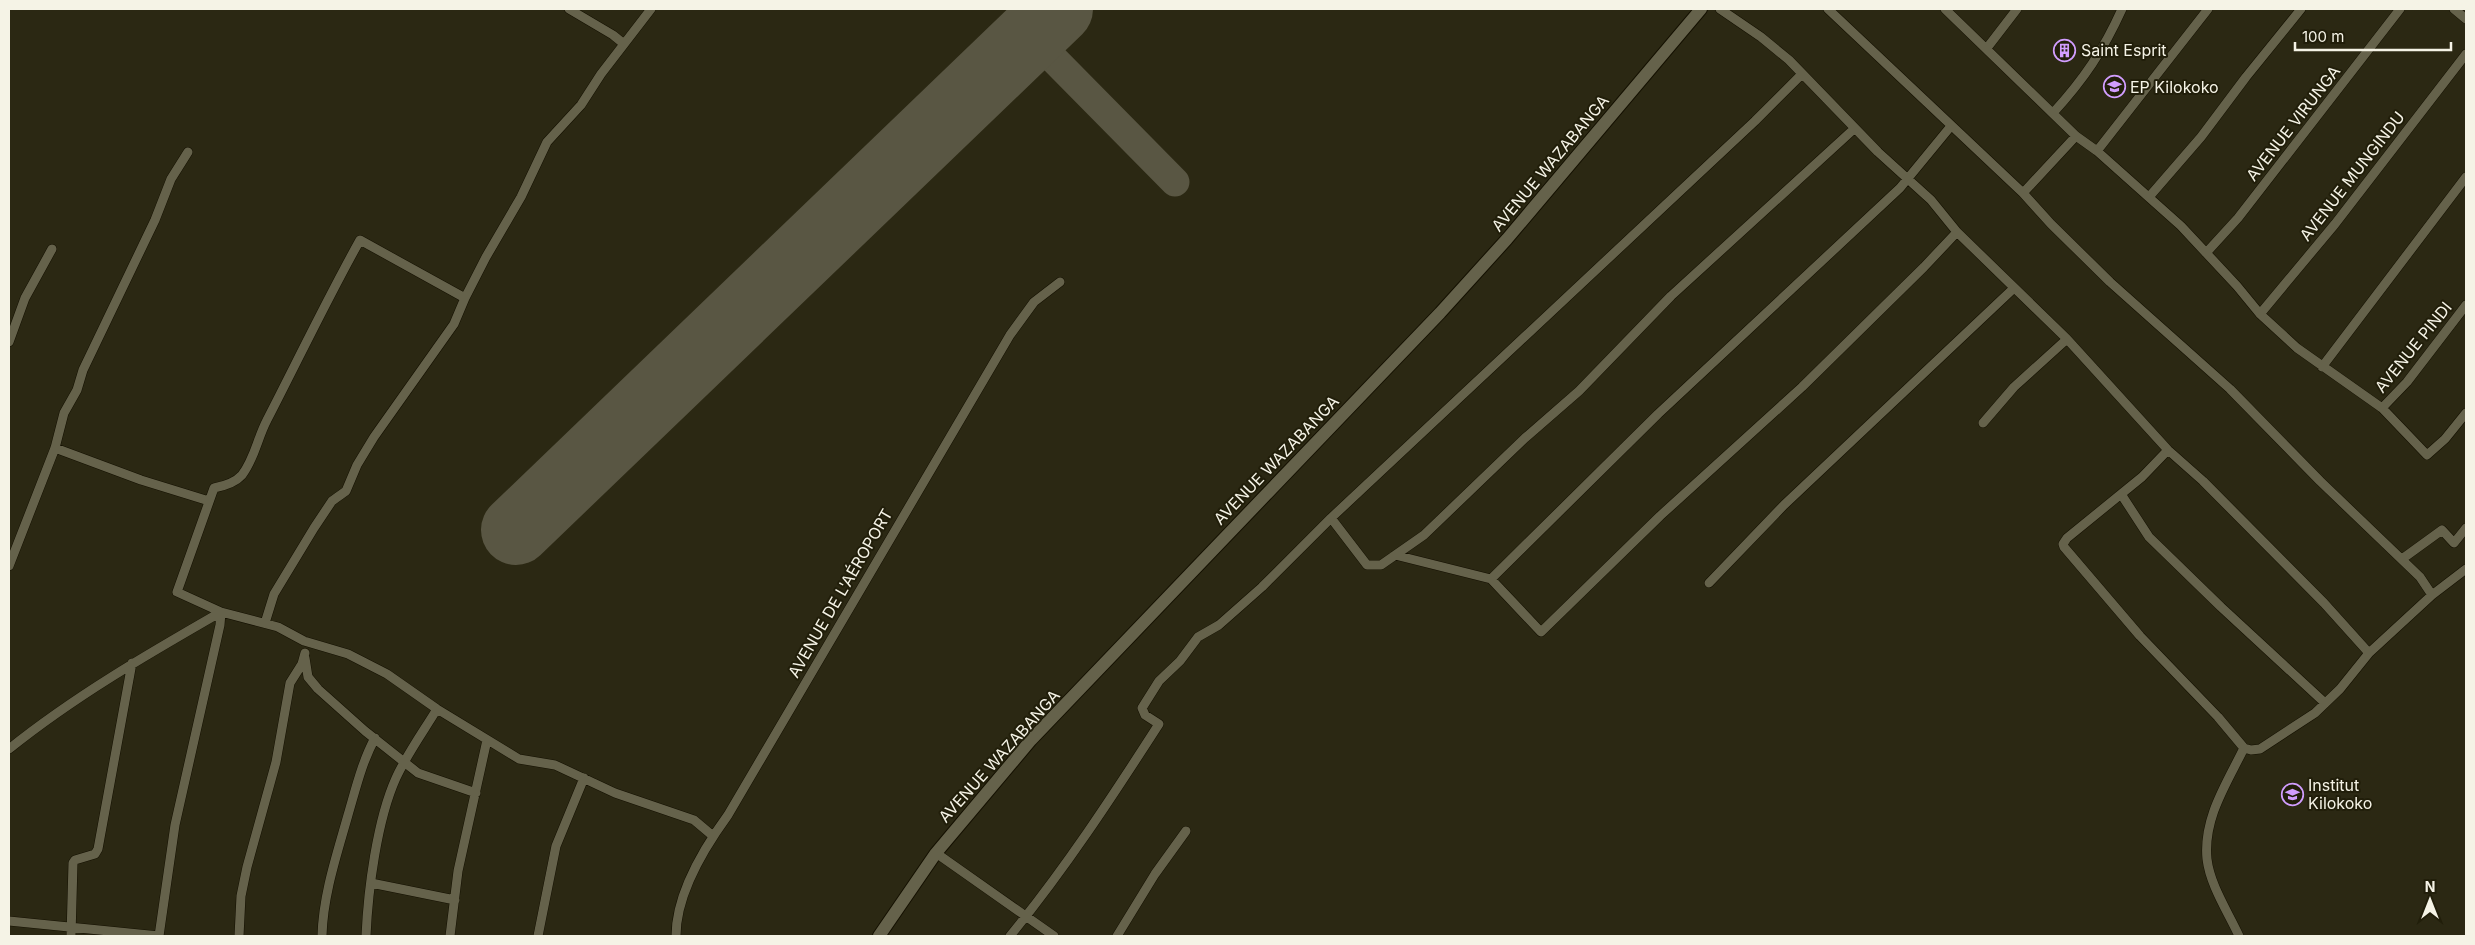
<svg xmlns="http://www.w3.org/2000/svg" width="2475" height="945" font-family="Inter,sans-serif">
	<style>
		.lines { fill: none; stroke-linecap: round; stroke-linejoin: round }
		.taxiway { stroke: #595643; stroke-width: 29 }
		.runway { stroke: #595643; stroke-width: 70 }
		.minor-casing { stroke: #141001; stroke-width: 10 }
		.secondary-casing { stroke: #141001; stroke-width: 14 }
		.minor { stroke: #65624b; stroke-width: 9 }
		.secondary { stroke: #65624b; stroke-width: 12 }
		.labels { text-anchor: middle; dominant-baseline: central; stroke-width: 4; stroke-linejoin: round; paint-order: stroke }
		.poi-label { font-size: 16px; fill: #f5f3e6; stroke: #211e0a; text-anchor: start }
		.street-label { font-size: 16px; fill: #f5f3e6; stroke: #211e0a }
	</style>
	<rect width="100%" height="100%" fill="#2b2813"/>
	<g class="lines">
		<!-- taxiway -->
		<path class="taxiway" d="M1030,35L1175,182"/>
		<!-- runway -->
		<path class="runway" d="M516,530L1058,9"/>
		<defs>
			<path id="minor" d="M569,9L613,35L624,44
				M1720,9L1761,37L1789,60L1878,152L1931,200L1957,232L2067,339L2168,450L2203,481L2324,603L2369,653
				M1828,9L2023,193L2051,224L2110,282L2230,389L2320,481L2420,577L2432,595
				M1945,9L2076,136L2097,151L2181,226L2237,286L2260,314L2297,348L2382,408L2427,455L2445,439L2466,413
				M2454,9L2466,19
				M1987,48L2017,9
				M2053,113C2084,79 2103,51 2122,9
				M2097,151L2208,9
				M2023,193L2076,136
				M2149,197L2201,137L2246,77L2301,9
				M2206,253L2238,218L2400,9
				M465,298L360,240C327,299 298,360 267,420C257,439 255,458 242,475C235,483 224,486 214,488L177,592L221,612L278,627L304,641L348,654L387,674L437,709L519,759L555,765L615,793L694,820L713,836
				M2260,314L2335,224L2466,54
				M9,342L25,298L52,249
				M2322,367L2466,177
				M2382,408L2407,382L2466,305
				M1983,423L2014,387L2067,339
				M55,448L141,480L209,501
				M2168,450L2142,477L2067,538L2063,544L2064,547L2140,636L2218,717L2244,748L2251,750L2260,749L2315,713L2340,689L2369,653L2432,595L2466,569
				M2121,494L2149,537L2221,607L2325,703
				M1331,518L1367,565H1381L1424,535L1525,438L1579,391L1671,296L1855,128
				M1395,555L1491,579L1541,632L1660,516L1802,387L1924,267L1957,232
				M2402,559L2442,530L2454,543L2466,528
				M9,566L55,448L64,413L77,390L83,370L155,220L171,179L188,152
				M1491,579L1658,414L1900,188L1951,126
				M1709,583L1784,505L2014,288
				M265,623L274,594L314,528L332,501L346,491L357,465L374,437L454,324L465,298L486,257L521,197L547,142L581,105L601,74L651,9
				M305,658L308,677L318,689L365,731L418,773L476,793
				M9,749C75,696 148,654 221,612
				M936,853L1054,936
				M371,883L455,900
				M9,921L159,936
				M71,936L73,863L75,860L95,854L98,849L132,663
				M159,936L175,825L220,625L221,612
				M239,936L241,896L247,867L276,762L290,683L302,664L305,653
				M322,936C323,895 337,854 348,815C356,788 362,762 375,738
				M366,936C368,890 377,820 396,778C407,754 423,732 437,709
				M450,936L458,871L487,740
				M538,936L556,846L584,778
				M676,936C676,894 704,848 728,815L1010,335L1034,302L1060,282
				M1010,936C1065,869 1112,797 1159,724L1145,715L1142,708L1159,681L1180,661L1198,637L1219,625L1262,587L1331,518L1755,121L1802,74
				M1117,936L1155,874L1186,831
				M2239,936C2228,912 2210,885 2207,859C2203,818 2227,783 2244,748"/>
			<path id="secondary" d="M879,936L936,853L1031,740L1440,313L1507,239L1701,9"/>
		</defs>
		<!-- minor casing -->
		<use href="#minor" class="minor-casing"/>
		<!-- secondary casing -->
		<use href="#secondary" class="secondary-casing"/>
		<!-- minor -->
		<use href="#minor" class="minor"/>
		<!-- secondary -->
		<use href="#secondary" class="secondary"/>
	</g>
	<!-- icons -->
	<defs>
		<symbol id="building-ring" viewBox="-11 -11 22 22"><circle r="9.5" fill="#211e0a" stroke="#d19dfe" stroke-width="1.5"/><path d="M-4-6H4V6H1V3H-1V6H-4ZM-2.5-4.3h1.7v1.8h-1.7ZM.8-4.3h1.7v1.8H.8ZM-2.5-1h1.7V.8h-1.7ZM.8-1h1.7V.8H.8Z" fill="#d19dfe"/></symbol>
		<symbol id="school-ring" viewBox="-11 -11 22 22"><circle r="9.5" fill="#211e0a" stroke="#d19dfe" stroke-width="1.5"/><path d="M0-5L7-2L0 1L-7-2ZM-4 1L0 2.5L4 1V4Q0 6-4 4Z" fill="#d19dfe"/></symbol>
	</defs>
	<g fill-rule="evenodd">
		<use href="#building-ring" x="2052" y="38" width="25" height="25"/>
		<use href="#school-ring" x="2102" y="74" width="25" height="25"/>
		<use href="#school-ring" x="2280" y="782" width="25" height="25"/>
	</g>
	<g class="labels">
		<!-- poi labels -->
		<g class="poi-label">
			<text x="2081" y="50">Saint Esprit</text>
			<text x="2130" y="87">EP Kilokoko</text>
			<text x="2308" y="785">Institut<tspan x="2308" dy="18">Kilokoko</tspan></text>
		</g>
		<!-- street labels -->
		<g class="street-label">
			<text transform="translate(2293 123) rotate(-52)">AVENUE VIRUNGA</text>
			<text transform="translate(1550 163) rotate(-50)">AVENUE WAZABANGA</text>
			<text transform="translate(2352 176) rotate(-52)">AVENUE MUNGINDU</text>
			<text transform="translate(2413 347) rotate(-51)">AVENUE PINDI</text>
			<text transform="translate(1276 460) rotate(-46)">AVENUE WAZABANGA</text>
			<text transform="translate(840 593) rotate(-60)">AVENUE DE L'AÉROPORT</text>
			<text transform="translate(999 756) rotate(-48)">AVENUE WAZABANGA</text>
		</g>
	</g>
	<!-- border -->
	<rect width="2475" height="945" fill="none" stroke="#f5f3e6" stroke-width="20"/>
	<!-- north arrow -->
	<g transform="translate(2430 900)" stroke="#211e0a" stroke-width="4" paint-order="stroke">
	<path d="M0-4L9 19L0 12L-9 19Z" fill="#f5f3e6"/>
	<text y="-8" font-size="14" font-weight="bold" text-anchor="middle" fill="#f5f3e6">N</text>
	</g>
	<!-- scale -->
	<path d="M2295 42v8h156v-8" fill="none" stroke="#f5f3e6" stroke-width="2.5"/>
	<text x="2302" y="42" font-size="15" fill="#f5f3e6" stroke="#211e0a" stroke-width="4" paint-order="stroke">100 m</text>
</svg>
